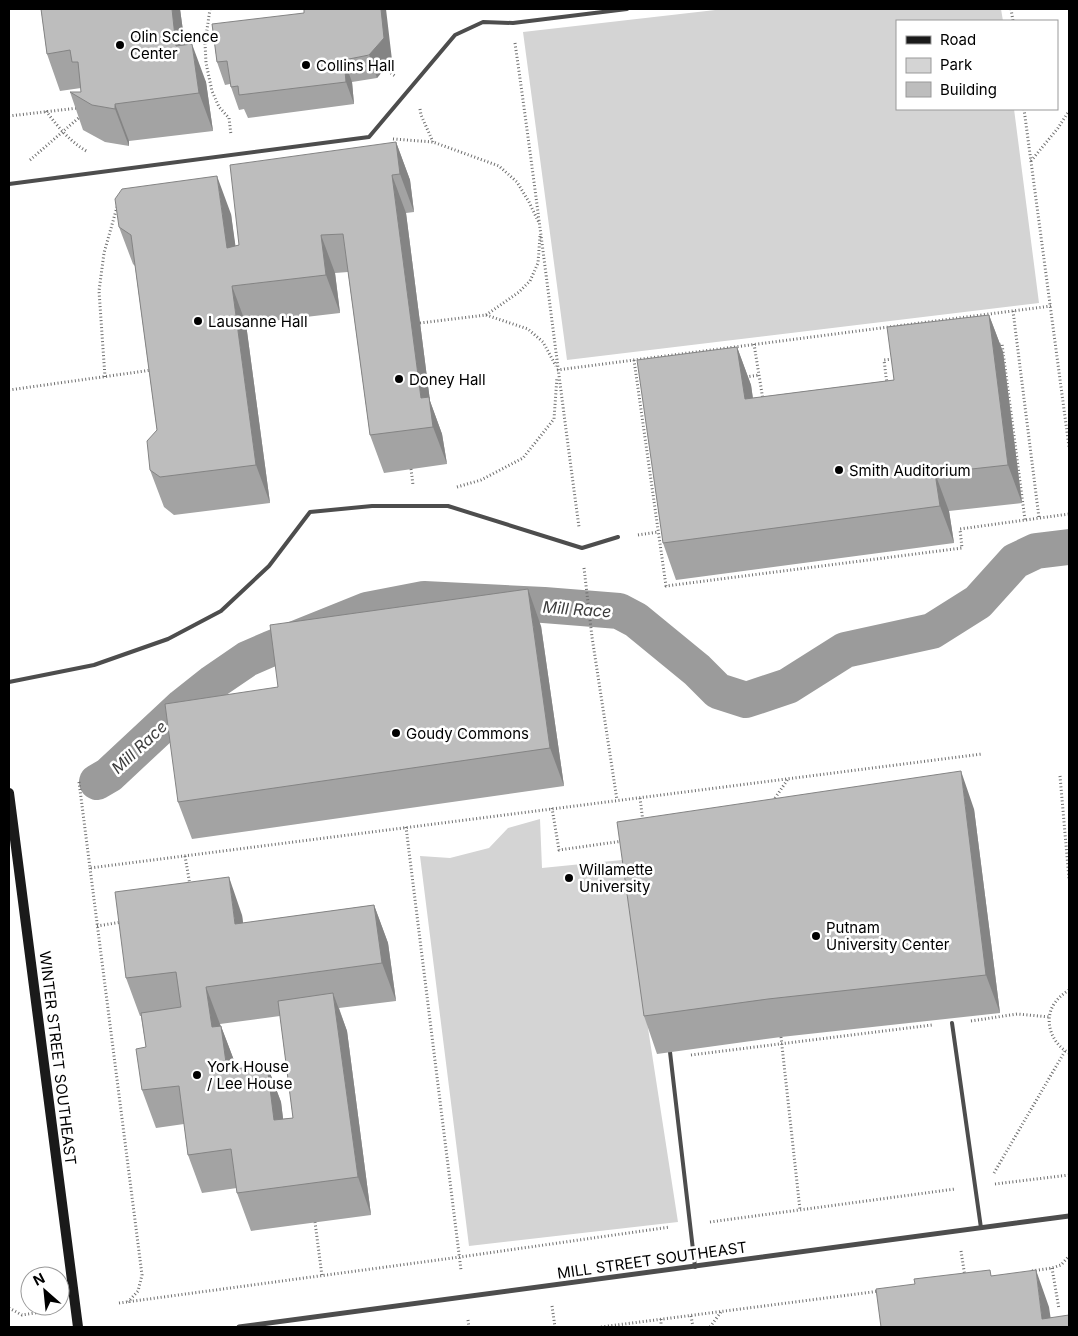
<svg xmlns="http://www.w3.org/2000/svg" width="1078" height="1336" font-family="Inter,sans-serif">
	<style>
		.green { fill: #d4d4d4 }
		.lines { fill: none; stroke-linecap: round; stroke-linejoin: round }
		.canal { stroke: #9b9b9b; stroke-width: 36 }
		.path { stroke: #6f6f6f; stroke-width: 3; stroke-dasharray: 1 2.5; stroke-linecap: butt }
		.lane { stroke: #4d4d4d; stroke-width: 4 }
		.street { stroke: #4d4d4d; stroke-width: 5 }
		.secondary { stroke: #1a1a1a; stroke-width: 10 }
		.wall { fill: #a3a3a3; fill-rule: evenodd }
		.shaded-wall { fill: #848484 }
		.building { fill: #bdbdbd; stroke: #848484 }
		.poi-dot { fill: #000; stroke: #fff; stroke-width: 2 }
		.labels { text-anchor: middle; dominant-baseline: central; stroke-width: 5; stroke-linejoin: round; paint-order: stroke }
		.poi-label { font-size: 15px; fill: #000; stroke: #fff; text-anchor: start }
		.street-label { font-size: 15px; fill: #000; stroke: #fff }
		.water-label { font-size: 16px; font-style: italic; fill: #3c3c3c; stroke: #fff }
	</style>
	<rect width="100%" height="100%" fill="#fff"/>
	<!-- green -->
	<path class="green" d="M724,9H1001L1003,21H897V109H1014L1039,303L567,360L523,32Z
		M540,819L542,868L622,860L678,1222L469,1246L420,856L450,858L489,848L508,828Z"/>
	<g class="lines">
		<!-- canal -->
		<path class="canal" d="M97,782L109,775L183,706L212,683L247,659L270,649L367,610L424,599L544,605L619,611L636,620L697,670L718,691L746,700L788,686L845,650L932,631L978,602L1015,561L1036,551L1069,547"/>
		<!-- path -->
		<path class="path" d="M210,9L205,43L206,63L212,91L219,107L229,118L231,135
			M1011,9L1013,21
			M515,43C538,204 557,366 579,527
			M385,69L395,76
			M420,109L421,115L433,142
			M1024,109L1069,447
			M46,111C59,128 69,141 88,152
			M9,116L78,108
			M393,139L433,142L499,166L517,182L529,202L539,223
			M30,160L82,115
			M1031,161L1058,128L1069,111
			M1013,311L1039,518
			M486,315L528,329L543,342L556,366
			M420,323L486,315L519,292L530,281L538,263L540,236
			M754,344L763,400
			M996,345L1002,344L1025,520
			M634,360L666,586L962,548L960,529L1069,514
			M557,370L1051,306
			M105,377L99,291L104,253L117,207
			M746,377L759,375
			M887,384L884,360L893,359
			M9,390L152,370
			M411,469L413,485
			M457,487L481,480L523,458L554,419L557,377
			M638,535L658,532
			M584,568L592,637L617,800
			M1060,776L1069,879
			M79,782L90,868L982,754
			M640,798L643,822
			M773,801L788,779
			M552,808L559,850L623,841
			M406,827L461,1270
			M185,856L190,885
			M90,868L142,1275L138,1291L128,1302
			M97,926L122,922
			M1069,990C1063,994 1058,998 1054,1004C1043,1021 1052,1044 1069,1053
			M971,1021L1017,1014L1050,1017
			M781,1037L800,1210
			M691,1055L932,1025
			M994,1173L1065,1051
			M995,1184L1069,1175
			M315,1222L322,1276
			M710,1222L955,1189
			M961,1251L965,1277
			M1052,1268L1059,1309
			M1032,1271L1052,1268L1061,1265L1069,1256
			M119,1303L460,1257L670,1227
			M552,1306L555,1327
			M9,1308L22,1315L54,1310
			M691,1316L693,1327
			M661,1319V1327
			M468,1320L469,1327
			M601,1327L880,1291
			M710,1327L721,1312"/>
		<!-- lane -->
		<path class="lane" d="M9,184L369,137L455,35L483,22L513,23L627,9
			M9,682L94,665L168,639L221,611L269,566L310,512L372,506H448L582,548L618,537
			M952,1023L981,1228
			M670,1052L695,1267"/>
		<!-- street -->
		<path class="street" d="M239,1327L1069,1216"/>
		<!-- secondary -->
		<path class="secondary" d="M9,793L78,1327"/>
	</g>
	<!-- wall -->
	<path class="wall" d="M41,9H180L185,45L206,82L213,131L129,141V146L105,142L83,130L70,92H81V88L60,91L47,54Z
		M212,24L392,60L377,78L352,82L354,104L248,118L244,109L239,110L231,87L230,84L225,85L217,62Z
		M396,142L410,180L414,212L406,213L430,401L442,434L447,464L384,473L370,435L348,272L335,273L340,313L246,324L270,503L174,515L164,507L150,470L157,430L135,266L133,264L119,227L231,214L235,246L239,245Z
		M989,315L1003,352L1022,503L949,511L954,543L676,580L663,543L737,347L751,385L753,398L894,380Z
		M541,626L564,786L192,839L178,802L278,687Z
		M974,809L1000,1013L781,1037L657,1054L644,1016Z
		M374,905L388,943L396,1001L339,1008L347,1031L371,1215L251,1231L237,1193V1188L202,1193L188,1155L184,1124L156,1128L142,1090L146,1047L141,1016H140L126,978L242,915L243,923ZM280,1016L293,1118L283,1119L281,1102L267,1065L235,1069V1063L220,1024Z"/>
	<!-- shaded-wall -->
	<path class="shaded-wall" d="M172,9H180L190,83L176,46Z
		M381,9H386L392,60L377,78L369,55Z
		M192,44L206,82L213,131L199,93Z
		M344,60L352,82L354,104L346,82Z
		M115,104L129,141V146L115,109Z
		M396,142L410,180L414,212L400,174Z
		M392,175L406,213L430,401L442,434L447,464L433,427L421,398Z
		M217,176L231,214L241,285L227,248Z
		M321,235L335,273L340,313L326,275Z
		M232,286L246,324L270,503L256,465Z
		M989,315L1003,352L1022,503L1008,465Z
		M737,347L751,385L758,437L745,399Z
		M935,473L949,511L954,543L940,506Z
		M528,589L541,626L564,786L550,748Z
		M961,771L974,809L1000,1013L986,975Z
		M229,877L242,915L248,962L235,924Z
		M374,905L388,943L396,1001L382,963Z
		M206,987L220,1024L225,1065L212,1027Z
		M333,993L347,1031L371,1215L358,1177Z
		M221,1026L235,1063L241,1108L227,1070Z
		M267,1065L281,1102L288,1158L274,1120Z
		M1036,1270L1049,1307L1052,1327L1042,1319Z"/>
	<!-- building -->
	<path class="building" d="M41,9H172L176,46L192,44L199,93L115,104V109L92,105L70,92H81L78,62H72L70,50L47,54Z
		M304,9H381L384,38L369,55L344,60L346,82L239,95L238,86L231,87L227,61L217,62L212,24L304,13Z
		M396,142L400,174L392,175L421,398L429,397L433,427L370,435L343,234L321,235L326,275L232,286L256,465L160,477L150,470L147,441L157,430L131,235L119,227L115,199L122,189L217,176L227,248L239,245L230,165Z
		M989,315L1008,465L935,473L940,506L663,543L637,360L737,347L745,399L894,380L887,327Z
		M528,589L550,748L178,802L165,704L278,687L270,625Z
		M961,771L986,975L768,999L644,1016L617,822Z
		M229,877L235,924L374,905L382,963L206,987L212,1027L221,1026L227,1070L267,1065L274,1120L293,1118L278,1001L333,993L358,1177L237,1193L231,1149L188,1155L179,1086L142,1090L136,1049L146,1047L141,1013L181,1007L176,972L126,978L115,892Z
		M990,1270L991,1276L1036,1270L1042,1319L1069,1315V1327H881L876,1289L915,1284L914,1279Z"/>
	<!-- markers -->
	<g class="poi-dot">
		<circle cx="120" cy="45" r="5"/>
		<circle cx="306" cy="65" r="5"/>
		<circle cx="198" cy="321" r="5"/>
		<circle cx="399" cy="379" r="5"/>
		<circle cx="839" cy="470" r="5"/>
		<circle cx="396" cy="733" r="5"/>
		<circle cx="569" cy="878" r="5"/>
		<circle cx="816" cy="936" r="5"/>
		<circle cx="197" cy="1075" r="5"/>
	</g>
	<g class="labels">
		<!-- poi labels -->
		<g class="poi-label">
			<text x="130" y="36">Olin Science<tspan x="130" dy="17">Center</tspan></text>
			<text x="316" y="65">Collins Hall</text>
			<text x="208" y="321">Lausanne Hall</text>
			<text x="409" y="379">Doney Hall</text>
			<text x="849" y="470">Smith Auditorium</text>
			<text x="406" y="733">Goudy Commons</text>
			<text x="579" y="869">Willamette<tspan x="579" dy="17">University</tspan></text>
			<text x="826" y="927">Putnam<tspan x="826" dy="17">University Center</tspan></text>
			<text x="207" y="1066">York House<tspan x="207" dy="17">/ Lee House</tspan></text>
		</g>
		<!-- street labels -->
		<g class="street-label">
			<text transform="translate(58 1058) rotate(83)">WINTER STREET SOUTHEAST</text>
			<text transform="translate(652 1260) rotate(-8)">MILL STREET SOUTHEAST</text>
		</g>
		<!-- water labels -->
		<g class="water-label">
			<text transform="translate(577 609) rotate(4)">Mill Race</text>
			<text transform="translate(139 747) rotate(-43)">Mill Race</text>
		</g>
	</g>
	<!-- border -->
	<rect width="1078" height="1336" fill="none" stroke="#000000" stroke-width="20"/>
	<!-- legend -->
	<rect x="896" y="20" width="162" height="90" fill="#ffffff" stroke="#999999"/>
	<rect x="906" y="36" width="25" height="8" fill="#1a1a1a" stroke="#999999"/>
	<text x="940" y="45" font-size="15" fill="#000000">Road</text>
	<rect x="906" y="58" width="25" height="15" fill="#d4d4d4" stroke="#999999"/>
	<text x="940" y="70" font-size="15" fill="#000000">Park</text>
	<rect x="906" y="82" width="25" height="15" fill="#bdbdbd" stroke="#999999"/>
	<text x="940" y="95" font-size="15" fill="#000000">Building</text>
	<!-- north arrow -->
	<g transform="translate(45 1291) rotate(333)"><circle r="24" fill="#ffffff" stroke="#999999"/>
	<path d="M0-4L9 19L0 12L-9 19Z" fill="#000000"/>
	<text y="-8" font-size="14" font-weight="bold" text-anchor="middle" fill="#000000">N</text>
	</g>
</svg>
